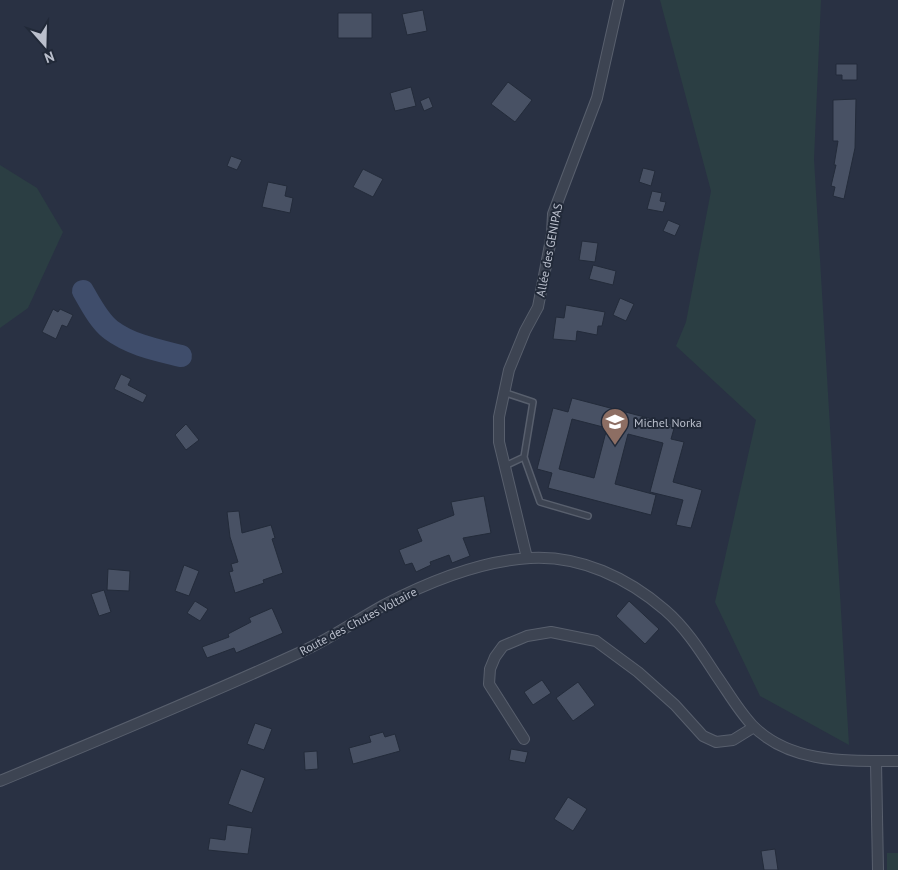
<svg xmlns="http://www.w3.org/2000/svg" width="898" height="870" font-family="'PT Sans',sans-serif">
	<style>
		.green { fill: #2b3e43 }
		.lines { fill: none; stroke-linecap: round; stroke-linejoin: round }
		.river { stroke: #3f4d6b; stroke-width: 22 }
		.building { fill: #485164; stroke: #232b3a; fill-rule: evenodd }
		.service-casing { stroke: #585f6d; stroke-width: 8 }
		.minor-casing { stroke: #585f6d; stroke-width: 12 }
		.service { stroke: #3d4452; stroke-width: 5 }
		.minor { stroke: #3d4452; stroke-width: 10 }
		.labels { text-anchor: middle; dominant-baseline: central; stroke-width: 4; stroke-linejoin: round; paint-order: stroke }
		.street-label { font-size: 12px; fill: #babfcc; stroke: #212938 }
		.poi-label { font-size: 12px; fill: #babfcc; stroke: #212938; text-anchor: start }
	</style>
	<rect width="100%" height="100%" fill="#293143"/>
	<!-- green -->
	<path class="green" d="M660,0H821L814,159L849,745L760,696L715,602L756,420L676,346L686,322L711,191Z
		M0,165L37,188L63,232L28,308L0,328Z
		M887,853H898V870H887Z"/>
	<g class="lines">
		<!-- river -->
		<path class="river" d="M83,291C90,303 99,321 111,330C131,345 157,350 181,356"/>
	</g>
	<!-- building -->
	<path class="building" d="M423,10L427,31L407,35L402,14Z
		M338,13H372V38H338Z
		M836,64H857V80H842V75H836Z
		M508,82L532,100L515,122L491,104Z
		M411,87L416,106L395,111L390,93Z
		M429,97L433,107L424,111L420,101Z
		M856,99L855,148L844,199L833,196L835,187L831,186L836,165H834L838,141H833V100Z
		M231,156L242,160L237,170L227,166Z
		M643,168L655,171L651,186L639,182Z
		M363,169L383,179L373,197L353,187Z
		M268,182L287,186L285,196L293,198L290,213L262,207Z
		M652,191L662,193L660,201L666,202L663,212L647,209Z
		M668,220L680,225L675,236L663,231Z
		M582,241L598,243L595,262L579,260Z
		M593,265L616,271L613,285L589,279Z
		M620,298L634,304L626,321L613,315Z
		M566,305L605,312L602,326H598L597,335L577,331L576,341L553,339L556,317L564,318Z
		M53,309L58,312L60,309L73,315L67,327L62,325L56,339L42,332Z
		M121,374L131,379L128,385L147,395L143,403L114,389Z
		M572,398L675,425L671,439L684,442L673,482L702,490L691,528L676,525L683,500L650,492L663,443L628,434L615,484L656,495L651,515L548,488L552,473L537,469L553,408L568,412ZM572,419L607,428L594,478L559,469Z
		M186,424L199,440L186,450L175,435Z
		M484,496L491,533L463,538L470,556L452,563L449,555L430,562L431,565L416,572L412,563L405,565L399,550L422,541L417,529L454,515L451,502Z
		M239,511L242,533L271,525L275,538L272,539L283,573L263,580L264,583L235,593L229,572L233,571L231,564L238,562L230,537L227,512Z
		M184,565L199,571L189,596L175,591Z
		M108,569L130,571L129,591L107,590Z
		M104,590L111,612L99,616L91,594Z
		M195,601L208,609L200,621L187,613Z
		M629,601L659,629L645,644L616,616Z
		M272,608L283,633L236,653L234,648L207,658L202,647L229,637L228,634L251,622L249,618Z
		M542,680L551,693L533,705L524,692Z
		M578,682L595,705L573,721L556,698Z
		M255,723L272,729L264,750L247,744Z
		M383,732L385,737L395,734L400,751L353,764L349,748L371,742L369,736Z
		M511,749L528,752L525,763L509,760Z
		M317,751L318,769L305,770L304,752Z
		M241,769L265,778L252,813L228,804Z
		M568,797L587,809L573,831L554,819Z
		M227,825L252,828L248,854L208,850L210,838L225,840Z
		M775,849L778,870H764L761,851Z"/>
	<g class="lines">
		<defs>
			<path id="service" d="M503,392L533,402L524,457L505,466
				M524,457L540,502L588,516"/>
			<path id="minor" d="M527,558L499,442V417L509,370L525,331L538,307L552,234L553,214L597,98L619,0
				M524,739L489,684L490,669L495,657L503,646L527,636L551,632L596,641L638,672L675,705L703,736L716,742L733,740L754,727
				M876,762L878,870
				M0,781C101,739 203,697 303,651C331,638 357,620 384,605C428,582 479,561 530,558C580,555 628,578 665,610C686,628 701,652 716,675C728,692 738,710 752,725C790,764 848,761 898,761"/>
		</defs>
		<!-- service casing -->
		<use href="#service" class="service-casing"/>
		<!-- minor casing -->
		<use href="#minor" class="minor-casing"/>
		<!-- service -->
		<use href="#service" class="service"/>
		<!-- minor -->
		<use href="#minor" class="minor"/>
	</g>
	<!-- icons -->
	<defs>
		<symbol id="school-pin" viewBox="-11 -11 22 30"><path d="M0 17L-7.5 6A9.5 9.5 0 1 1 7.5 6Z" fill="#8d6e63" stroke="#212938"/><path d="M0-5L7-2L0 1L-7-2ZM-4 1L0 2.5L4 1V4Q0 6-4 4Z" fill="#fff"/></symbol>
	</defs>
	<g fill-rule="evenodd">
		<use href="#school-pin" x="599" y="406" width="32" height="43"/>
	</g>
	<g class="labels">
		<!-- street labels -->
		<g class="street-label">
			<text transform="translate(549 250) rotate(-79)">Allée des GENIPAS</text>
			<text transform="translate(358 621) rotate(-28)">Route des Chutes Voltaire</text>
		</g>
		<!-- poi labels -->
		<g class="poi-label">
			<text x="634" y="422">Michel Norka</text>
		</g>
	</g>
	<!-- north arrow -->
	<g transform="translate(45 45) rotate(160)" stroke="#212938" stroke-width="4" paint-order="stroke">
	<path d="M0-4L9 19L0 12L-9 19Z" fill="#babfcc"/>
	<text y="-8" font-size="14" font-weight="bold" text-anchor="middle" fill="#babfcc">N</text>
	</g>
</svg>
